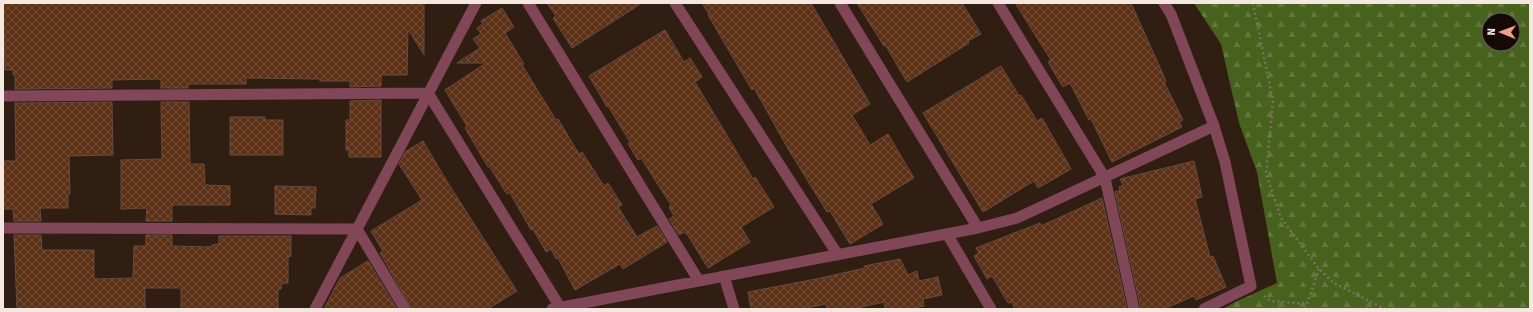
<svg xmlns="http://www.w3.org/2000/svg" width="1533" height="312" font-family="'Fira Sans',sans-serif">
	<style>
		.forest { fill: url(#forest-firs); fill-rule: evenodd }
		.building { fill: url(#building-cross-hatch); stroke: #634d40 }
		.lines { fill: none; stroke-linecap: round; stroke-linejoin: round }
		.path { stroke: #806f65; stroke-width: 2.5; stroke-dasharray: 2 3; stroke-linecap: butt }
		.service { stroke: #814658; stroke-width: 11 }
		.minor { stroke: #814658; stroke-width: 11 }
		.tertiary { stroke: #814658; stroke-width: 11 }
	</style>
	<defs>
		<pattern id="forest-firs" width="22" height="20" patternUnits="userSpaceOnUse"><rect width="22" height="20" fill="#47621d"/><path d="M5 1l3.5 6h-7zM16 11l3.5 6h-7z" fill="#62783d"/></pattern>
		<pattern id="building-cross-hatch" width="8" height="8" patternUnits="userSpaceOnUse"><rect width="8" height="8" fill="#5d3115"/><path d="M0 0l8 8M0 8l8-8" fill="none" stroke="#754f37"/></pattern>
	</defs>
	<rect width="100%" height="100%" fill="#311e13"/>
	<!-- forest -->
	<path class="forest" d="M1194,3H1530V309H1223L1235,302L1277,283L1257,172L1239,123L1221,44ZM1489,20H1513V44H1489Z"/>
	<!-- building -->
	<path class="building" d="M3,3H424V55L408,29L407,75H381V86L350,87V81H320L319,79L246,78V84H188V88H161V79L112,80V88L15,89V75H13V70H5Z
		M547,3H642L572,48L553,18L556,16Z
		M702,3H811L870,104L852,115L870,145L888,134L914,178L871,204L883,224L850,244L830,211L827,212L787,147L754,88L752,90L708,15L709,14Z
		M857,3H962L981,34L968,41L969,43L907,82L886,46H884Z
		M1015,3H1131L1166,81L1164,82L1183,120L1179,122L1182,127L1112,162L1091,119L1089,120L1070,83L1063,87L1048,62L1051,60Z
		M502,8L514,27L505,33L524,64L522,65L556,120L558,119L579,154L582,152L604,186L608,183L622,205L618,207L637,237L657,226L667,242L623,269L620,264L575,290L558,258L556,259L551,249L546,252L533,229L531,230L510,193L507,194L489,166L488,167L465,128L467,126L445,90L486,63H457L480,48L473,39L481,34L477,28L483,24L481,21Z
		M665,30L684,62L690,58L702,77L695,82L753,179L755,177L774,207L741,227L750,242L708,268L687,234H686L684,232L679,235L669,219L674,216L669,207L671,205L641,158L638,160L628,144L630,142L608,106L607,107L589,76Z
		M1001,66L1019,96L1021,95L1037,121L1042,118L1071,169L1038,188L1034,181L983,212L923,113Z
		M381,100V157H349V150H346V120H350V101Z
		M112,102L113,155L69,156L70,194H68V208H40L41,221H14L13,209H3V161H16L15,103Z
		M161,102H189L190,164H204L205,185L230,186V205H172V221H146L147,208L121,209V160L162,159Z
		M230,117H265V120H283V155H230Z
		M423,141L448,183L517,291L488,309H412L380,253L383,251L371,231L422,200L399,164L405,152Z
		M1194,161L1202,197L1195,199L1210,257L1213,256L1226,287L1196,300L1194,296L1164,309H1141L1115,192L1120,190L1119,187L1123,185L1120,179Z
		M275,186L316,187L315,208H311V215L275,214Z
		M1102,198L1127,309H1015L1012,302L1008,303L992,276L987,279L974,256L979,253L976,248L1040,223L1041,226Z
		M14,235H41L42,250H94V279L133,278L134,246H146V235H172V246L212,247V245L219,244V236H291V256L288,257V283H282L281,289H278V309H181V288H145V309H17Z
		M900,259L908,275L917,271L919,281L938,277L942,295L923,299L924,306L909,309H885L884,302L852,309H827L826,304L801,309H751L748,292L821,278L865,268L864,266Z
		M368,261L397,309H324L340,278Z"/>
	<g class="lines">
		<!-- path -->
		<path class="path" d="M1253,3L1273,101L1266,174L1281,218L1319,269L1334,283L1385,309
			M1264,296L1271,301L1307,304L1319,269"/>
		<!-- service -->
		<path class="service" d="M947,234L991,309
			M724,276L734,309"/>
		<!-- minor -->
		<path class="minor" d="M528,3L699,281
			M675,3L838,255
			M840,3L978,228
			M998,3L1105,178L1134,309
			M3,96L428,93L560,307
			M3,228L357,229L405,309
			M315,309L476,3
			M552,309L978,228L1017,218L1214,126L1225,162L1251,286L1204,309"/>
		<!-- tertiary -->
		<path class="tertiary" d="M1164,3L1171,14L1214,126"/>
	</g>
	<!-- border -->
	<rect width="1533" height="312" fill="none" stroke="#f4e7df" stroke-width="8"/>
	<!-- north arrow -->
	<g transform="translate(1501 32) rotate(271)"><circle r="19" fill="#130a06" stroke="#6d625d"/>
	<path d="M0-3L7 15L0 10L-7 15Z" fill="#f2a07f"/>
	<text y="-6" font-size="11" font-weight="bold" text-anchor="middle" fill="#f4e7df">N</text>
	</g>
</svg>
